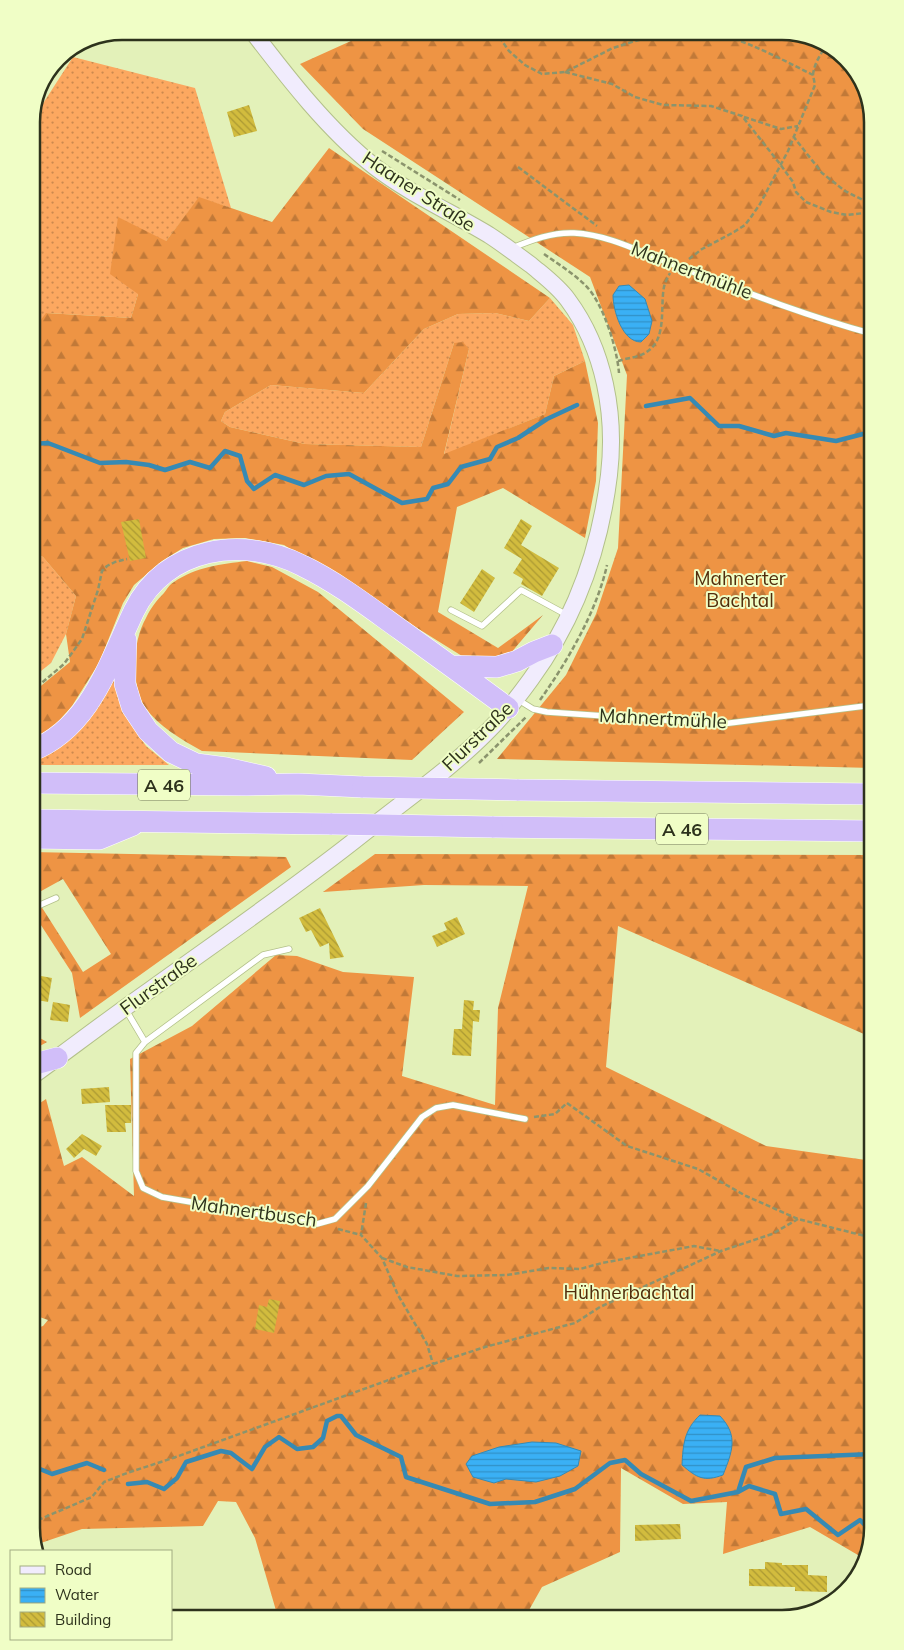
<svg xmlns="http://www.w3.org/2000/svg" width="904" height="1650" font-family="Mulish,sans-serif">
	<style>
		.grass { fill: url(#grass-dots) }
		.forest { fill: url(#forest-firs); fill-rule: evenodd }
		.water { fill: url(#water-rules); stroke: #368ab4 }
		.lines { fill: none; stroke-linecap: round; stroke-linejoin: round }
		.stream { stroke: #368ab4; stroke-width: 4.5 }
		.building { fill: url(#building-back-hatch) }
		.lane-casing { stroke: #b3c08a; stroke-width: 7 }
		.secondary-casing { stroke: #b3c08a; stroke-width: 18 }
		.highway-casing { stroke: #fff; stroke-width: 22 }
		.path { stroke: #8b946d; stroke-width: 2.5; stroke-dasharray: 5 2.5; stroke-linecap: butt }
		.lane { stroke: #fff; stroke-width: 5.5 }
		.secondary { stroke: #f1ecfd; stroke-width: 16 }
		.highway { stroke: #d1bef9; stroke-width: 21 }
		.highway-bridge-casing { stroke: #fff; stroke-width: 22; stroke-linecap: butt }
		.highway-bridge { stroke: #d1bef9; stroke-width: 21 }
		.labels { text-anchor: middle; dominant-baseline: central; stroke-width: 4; stroke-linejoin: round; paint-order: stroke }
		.shield { fill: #f0fec6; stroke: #686f4f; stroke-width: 1 }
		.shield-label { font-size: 18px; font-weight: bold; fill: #2d321c }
		.street-label { font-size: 19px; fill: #2d321c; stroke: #f0fec6 }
		.park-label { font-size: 19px; fill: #512d0c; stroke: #f0fec6 }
		.rim { fill: none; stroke: #2d321c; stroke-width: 2.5 }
	</style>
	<defs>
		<pattern id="grass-dots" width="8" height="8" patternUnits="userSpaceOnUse" patternTransform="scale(1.25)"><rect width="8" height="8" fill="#fca860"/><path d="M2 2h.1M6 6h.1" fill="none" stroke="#cc894e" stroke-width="1.8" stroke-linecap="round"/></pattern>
		<pattern id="forest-firs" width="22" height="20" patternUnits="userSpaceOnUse" patternTransform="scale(1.25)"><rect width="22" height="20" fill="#ee9444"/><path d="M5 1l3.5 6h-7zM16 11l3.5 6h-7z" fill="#c17938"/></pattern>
		<pattern id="water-rules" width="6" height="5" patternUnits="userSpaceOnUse" patternTransform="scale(1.25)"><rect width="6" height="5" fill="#3ab0f5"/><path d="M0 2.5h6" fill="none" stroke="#3190c6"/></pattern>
		<pattern id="building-back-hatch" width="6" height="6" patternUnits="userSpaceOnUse" patternTransform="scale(1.25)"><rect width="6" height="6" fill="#d2bc3e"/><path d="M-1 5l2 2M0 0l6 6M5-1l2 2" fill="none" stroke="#ab9933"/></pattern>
	</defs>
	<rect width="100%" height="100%" fill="#e3f1b9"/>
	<!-- grass -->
	<path class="grass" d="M73,57L195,88L231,208L199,198L166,241L138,294L131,318L47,313L31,333V122Z
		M550,298L573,325L585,361L554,376L545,414L444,455L469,349L454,343L421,447L305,444L230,427L221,421L225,412L271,385L364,393L424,329L458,314L495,313L529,321Z
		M31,551L43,557L76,596L66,634L51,663L31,679Z
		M113,675L125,716L146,746L169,765H31V761Z"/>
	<!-- forest -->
	<path class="forest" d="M373,31H788L837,50L866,87L873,122V768L497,759L566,675L596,614L618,548L627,375L590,277L363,129L300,64Z
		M329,148L550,298L529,321L495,313L458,314L424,329L364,393L271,385L225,412L221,421L230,427L305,444L421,447L454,343L463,342L469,349L444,454L545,414L554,376L585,361L598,423L596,481L585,538L503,488L457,507L438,612L498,648L543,615L510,654L470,661L284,545L245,538L214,539L183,548L162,561L134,585L123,603L99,663L72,706L52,729L31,738V694L70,662L66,634L76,596L43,557L31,551V333L46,313L131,318L138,294L110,274L118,217L166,241L199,197L272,222Z
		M247,561L272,567L318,592L464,712L412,760L202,751C181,739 159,727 145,707C130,684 133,640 146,618C150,609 157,600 164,593C167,589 170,584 174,582C196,567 221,564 247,561Z
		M31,852L286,857L291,867L80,1018L72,973L37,919L31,929ZM63,879L111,954L83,972L34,895Z
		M375,854L873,855V1038L618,926L606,1067L766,1146L873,1161V1528L863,1558L810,1527L723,1554L727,1502L683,1504L621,1468L620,1552L542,1587L524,1619H272L277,1614L255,1538L236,1502L218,1501L203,1526L82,1529L35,1545L31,1528V1330L43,1326L48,1320L31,1314V1109L46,1099L64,1166L82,1157L134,1196L130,1059L192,1026L276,955L297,956L343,972L414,977L402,1076L495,1105L498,1008L528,886L424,885L323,892Z
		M31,1033L47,1042L31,1051Z"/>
	<!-- water -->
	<path class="water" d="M629,285L645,299L652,321L649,334L641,342C622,342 613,310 613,295L619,286Z
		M700,1415L720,1416C739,1436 732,1452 723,1475C704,1482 697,1478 682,1465C683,1445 684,1430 700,1415Z
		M532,1442L556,1443L581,1451L578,1466L560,1476L536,1482L506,1479L494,1483L473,1477L466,1464L472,1456L499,1447Z"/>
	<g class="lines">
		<!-- stream -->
		<path class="stream" d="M646,406L690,398L719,426H739L774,436L786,433L836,441L863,434L873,437
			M31,444L48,443L100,463L126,462L149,465L165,470L190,462L210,468L225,451L240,456L247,481L254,489L275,475L304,485L326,476L349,474L402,503L427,499L433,488L448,484L461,467L490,459L497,447L518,438L547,419L577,405
			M31,1470L35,1467L52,1474L87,1463L104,1470
			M128,1484L147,1482L164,1489L177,1478L186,1462L221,1451L231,1453L252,1469L265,1447L279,1437L297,1449L313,1447L323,1438L327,1421L337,1416H341L356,1435L401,1457L406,1477L490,1504L535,1502L575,1489L610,1463L625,1460L641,1474L691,1501L738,1492L749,1486L775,1494L781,1514L806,1509L838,1535L860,1520L872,1532
			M738,1492L746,1467L775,1458L873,1454"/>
	</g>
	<!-- building -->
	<path class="building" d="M249,105L257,131L234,137L227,112Z
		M139,519L146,558L130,561L121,522Z
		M521,519L532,526L521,545L559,568L542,596L521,584L523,579L513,573L522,559L504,548Z
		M482,569L495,578L474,612L460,603Z
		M320,908L327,922L344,957L330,959L329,943L320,947L311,930L306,932L299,918Z
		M457,917L465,934L437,947L432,936L447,930L444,923Z
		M41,976L52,978L48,1002L37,1000Z
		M464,1000L474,1001L473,1010H480L479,1022L473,1021L471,1056L452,1055L454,1029H462Z
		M53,1002L70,1005L68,1022L50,1020Z
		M109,1087L110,1102L82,1104L81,1089Z
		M105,1105H131V1123H125L126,1132H107Z
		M82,1134L102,1146L96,1156L84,1149L74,1158L66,1149Z
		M269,1299L280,1301L274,1333L255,1329L259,1305L267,1307Z
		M680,1524L681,1539L635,1541V1525Z
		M765,1562L782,1563V1565H808V1575L827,1576V1592L795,1591V1587L749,1586V1569H765Z"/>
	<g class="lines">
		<defs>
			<path id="lane" d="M512,248C532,240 552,232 574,233C611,235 642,253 675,265C740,290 806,316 873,334
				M451,610L482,626L521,590L567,615
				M517,699L533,709L547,712L722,724L873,705
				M31,909L56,898
				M126,1010L145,1042L136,1053V1171L143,1188L162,1197L317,1224L335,1219L368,1186L422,1117L436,1108L453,1105L525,1119
				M145,1042L263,955L289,949"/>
			<path id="secondary" d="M31,1077C71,1048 110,1018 150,990C222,938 295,888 364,833C405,800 452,768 489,730C504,715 518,697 531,679C575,619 600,549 609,475C616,416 605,350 568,300C558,286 544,276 531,265C517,255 503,244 489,235C451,212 410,194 375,167C328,130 288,78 252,31"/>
			<path id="highway" d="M126,640L125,684L132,707L148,731L171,752L196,764L226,768L266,777
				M451,666L497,667L517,661L534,652L552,645
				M31,751C90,728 109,663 134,611C165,547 243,535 303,566C338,583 370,608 401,630C437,656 473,682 508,708
				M31,783L247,785L298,784L363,787
				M517,790L873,794
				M31,820L332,824
				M492,827L873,831
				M31,838L99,839L133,825
				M31,1065L57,1058"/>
		</defs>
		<!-- lane casing -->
		<use href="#lane" class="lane-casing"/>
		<!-- secondary casing -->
		<use href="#secondary" class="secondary-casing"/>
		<!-- highway casing -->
		<use href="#highway" class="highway-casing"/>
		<!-- path -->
		<path class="path" d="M495,31L509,51L525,65L542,74L565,72L613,48L635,41L676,31
			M565,72L612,84L635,97L663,105L711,106L742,116L780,164L793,182L796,192L806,202L831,212L847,215L873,212
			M813,75C814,64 820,55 826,46
			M744,117L781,129L798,126
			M793,136L822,173L845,191L873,205
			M382,151L460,200
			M518,167L597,226
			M544,254C558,264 573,273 585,285C603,302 617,348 619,373
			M689,259L702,249L734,232L745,225L751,217L760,204L788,151L815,85L813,75C779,58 746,40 708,31
			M618,361C627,358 641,357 648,351C667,338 660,307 664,287C665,282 668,277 670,273
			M31,692L64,664L82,639L98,590L102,571L107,566L115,562L127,559
			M540,700C567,662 597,611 607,565
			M479,763L527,716
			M31,1097L40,1091
			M534,1117L555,1114L567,1103L627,1146L698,1169L746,1196L798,1219L873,1238
			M366,1203L361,1235L382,1258L398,1295L427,1344L433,1364
			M338,1229L361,1235
			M382,1258L407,1267L457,1276L507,1275L549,1268L580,1269L602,1263L694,1246L720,1251
			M31,1523L92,1497L104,1482L127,1473L173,1458L433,1364L485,1347L575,1323L600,1307L721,1251L772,1234L798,1219"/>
		<!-- lane -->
		<use href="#lane" class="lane"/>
		<!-- secondary -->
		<use href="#secondary" class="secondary"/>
		<!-- highway -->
		<use href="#highway" class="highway"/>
		<defs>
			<path id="highway-bridge" d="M363,787L517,790
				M332,824L492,827"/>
		</defs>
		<!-- highway-bridge casing -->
		<use href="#highway-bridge" class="highway-bridge-casing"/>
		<!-- highway-bridge -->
		<use href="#highway-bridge" class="highway-bridge"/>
	</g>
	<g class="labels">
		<!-- shield labels -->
		<g class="shield">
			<rect x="138" y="769.5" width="52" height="31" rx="4"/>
			<rect x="656" y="813.5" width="52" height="31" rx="4"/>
		</g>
		<g class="shield-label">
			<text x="164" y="785">A 46</text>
			<text x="682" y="829">A 46</text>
		</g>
		<!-- street labels -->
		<g class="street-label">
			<text transform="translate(419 191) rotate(33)">Haaner Straße</text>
			<text transform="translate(692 270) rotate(21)">Mahnertmühle</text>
			<text transform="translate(663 718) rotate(3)">Mahnertmühle</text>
			<text transform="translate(477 736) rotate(-44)">Flurstraße</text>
			<text transform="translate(158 984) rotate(-36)">Flurstraße</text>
			<text transform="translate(254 1211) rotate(8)">Mahnertbusch</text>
		</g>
		<!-- park labels -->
		<g class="park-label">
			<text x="740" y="578">Mahnerter<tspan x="740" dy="22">Bachtal</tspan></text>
			<text x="629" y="1292">Hühnerbachtal</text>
		</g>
	</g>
	<!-- crop -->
	<path d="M0 0H904V1650H0ZM122 40H782A82 82 0 0 1 864 122V1528A82 82 0 0 1 782 1610H122A82 82 0 0 1 40 1528V122A82 82 0 0 1 122 40Z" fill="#f0fec6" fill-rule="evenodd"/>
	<path class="rim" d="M122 40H782A82 82 0 0 1 864 122V1528A82 82 0 0 1 782 1610H122A82 82 0 0 1 40 1528V122A82 82 0 0 1 122 40Z"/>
	<!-- legend -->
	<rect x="10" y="1550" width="162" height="90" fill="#f0fec6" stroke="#a2ac82"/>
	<rect x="20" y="1566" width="25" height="8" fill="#f1ecfd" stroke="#a2ac82"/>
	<text x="55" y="1575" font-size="15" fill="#2d321c">Road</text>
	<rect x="20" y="1588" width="25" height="15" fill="url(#water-rules)" stroke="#a2ac82"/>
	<text x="55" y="1600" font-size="15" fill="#2d321c">Water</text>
	<rect x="20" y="1612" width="25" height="15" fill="url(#building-back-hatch)" stroke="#a2ac82"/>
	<text x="55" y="1625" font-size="15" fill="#2d321c">Building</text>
</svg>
